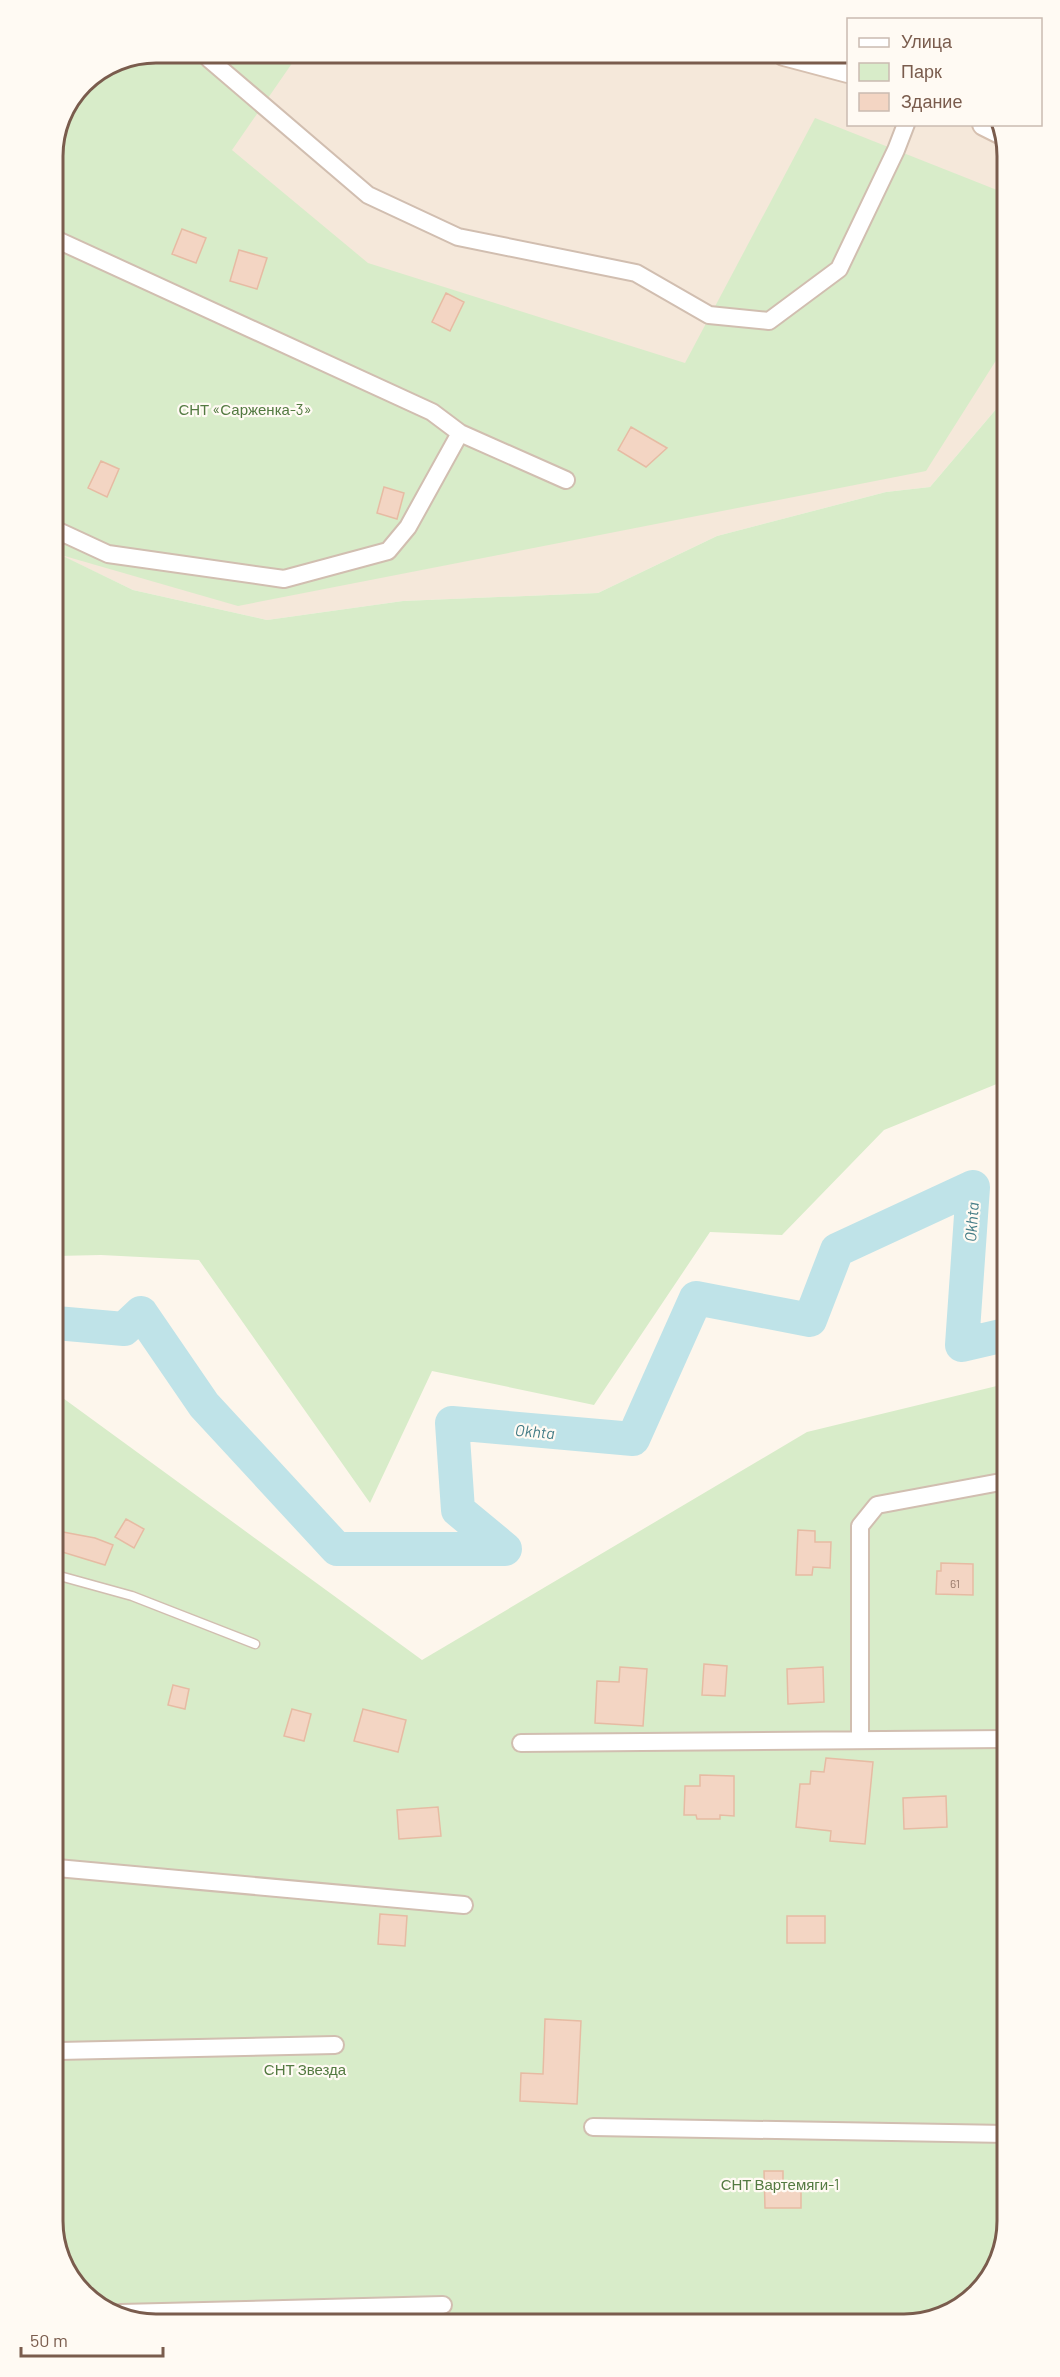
<svg xmlns="http://www.w3.org/2000/svg" width="1060" height="2377" font-family="Barlow,sans-serif">
	<style>
		.residential { fill: #f5e8da }
		.green { fill: #d8ecc9 }
		.lines { fill: none; stroke-linecap: round; stroke-linejoin: round }
		.river { stroke: #bfe3e8; stroke-width: 34 }
		.building { fill: #f3d5c3; stroke: #e6bba3; stroke-width: 1.5 }
		.lane-casing { stroke: #d1beb0; stroke-width: 11 }
		.street-casing { stroke: #d1beb0; stroke-width: 20 }
		.secondary-casing { stroke: #d6c0b0; stroke-width: 26 }
		.lane { stroke: #fff; stroke-width: 8 }
		.street { stroke: #fff; stroke-width: 16 }
		.secondary { stroke: #fff; stroke-width: 22 }
		.labels { text-anchor: middle; dominant-baseline: central; stroke-width: 4.5; stroke-linejoin: round; paint-order: stroke }
		.number-label { font-size: 12px; fill: #987a6a }
		.park-label { font-size: 15px; fill: #537a41; stroke: #fffaf3 }
		.water-label { font-size: 16px; font-style: italic; fill: #437c86; stroke: #fffaf3 }
		.rim { fill: none; stroke: #7a5c4d; stroke-width: 3 }
	</style>
	<rect width="100%" height="100%" fill="#fdf6ec"/>
	<!-- residential -->
	<path class="residential" d="M848,53V124L1002,125L1003,401L930,487L886,492L717,536L598,593L403,601L267,620L133,590L54,552L53,150L83,83L117,60Z"/>
	<!-- green -->
	<path class="green" d="M295,59L232,150L368,263L685,363L815,118L1002,192V351L926,471L238,606L61,555L133,590L267,620L403,601L598,593L717,536L886,492L930,487L1003,401L1004,1081L884,1130L782,1235L710,1232L594,1405L432,1371L370,1503L199,1260L101,1255L56,1256L53,150L83,83L117,60Z
		M1005,1384L1007,2221L986,2284L937,2319L149,2324L93,2303L58,2254L56,1393L422,1660L807,1432Z"/>
	<g class="lines">
		<!-- river -->
		<path class="river" d="M56,1323L124,1329L141,1313L204,1405L337,1549H505L458,1510L452,1423L633,1439L696,1298L810,1320L837,1250L973,1187L962,1345L1005,1335"/>
	</g>
	<!-- building -->
	<path class="building" d="M182,229L206,238L196,263L172,254Z
		M239,250L267,258L257,289L230,281Z
		M446,293L464,302L450,331L432,322Z
		M631,427L667,448L646,467L618,450Z
		M101,461L119,469L107,497L88,488Z
		M384,487L404,493L397,519L377,513Z
		M126,1519L144,1529L134,1548L115,1537Z
		M798,1530L815,1531V1542H831L830,1568L813,1567L812,1575H796Z
		M63,1532L95,1538L113,1545L105,1565L59,1551Z
		M941,1563L973,1564V1595L936,1594L937,1571H941Z
		M704,1664L727,1666L725,1696L702,1695Z
		M620,1667L647,1669L643,1726L595,1723L597,1681L619,1682Z
		M823,1667L824,1702L788,1704L787,1669Z
		M173,1685L189,1689L185,1709L168,1705Z
		M292,1709L311,1714L304,1741L284,1736Z
		M363,1709L406,1720L398,1752L354,1741Z
		M826,1758L873,1762L865,1844L830,1841L831,1831L796,1827L800,1784H810L811,1771L824,1772Z
		M700,1775L734,1776V1816L720,1815V1819H697L696,1815H684L685,1786H700Z
		M946,1796L947,1827L904,1829L903,1798Z
		M438,1807L441,1836L399,1839L397,1810Z
		M380,1914L407,1916L405,1946L378,1944Z
		M787,1916H825V1943H787Z
		M545,2019L581,2021L577,2104L520,2101L521,2073L543,2074Z
		M764,2171H783V2183H801V2208H765Z"/>
	<g class="lines">
		<defs>
			<path id="lane" d="M56,1575L132,1596L255,1644"/>
			<path id="street" d="M209,59L368,195L458,237L636,273L709,315L769,321L839,269L896,150L906,124
				M53,238L432,412L460,433L566,480
				M54,529L108,554L284,579L388,551L408,527L460,433
				M860,1738V1526L877,1505L1006,1481
				M521,1743L1006,1739
				M57,1868L464,1905
				M58,2051L335,2045
				M593,2127L1007,2134
				M120,2313L443,2305"/>
			<path id="secondary" d="M784,54L848,71
				M984,124L1002,133"/>
		</defs>
		<!-- lane casing -->
		<use href="#lane" class="lane-casing"/>
		<!-- street casing -->
		<use href="#street" class="street-casing"/>
		<!-- secondary casing -->
		<use href="#secondary" class="secondary-casing"/>
		<!-- lane -->
		<use href="#lane" class="lane"/>
		<!-- street -->
		<use href="#street" class="street"/>
		<!-- secondary -->
		<use href="#secondary" class="secondary"/>
	</g>
	<g class="labels">
		<!-- number labels -->
		<g class="number-label">
			<text x="955" y="1583">61</text>
		</g>
		<!-- park labels -->
		<g class="park-label">
			<text x="245" y="409">СНТ «Сарженка-3»</text>
			<text x="305" y="2069">СНТ Звезда</text>
			<text x="780" y="2184">СНТ Вартемяги-1</text>
		</g>
		<!-- water labels -->
		<g class="water-label">
			<text transform="translate(971 1222) rotate(-86)">Okhta</text>
			<text transform="translate(535 1431) rotate(5)">Okhta</text>
		</g>
	</g>
	<!-- crop -->
	<path d="M0 0H1060V2377H0ZM156 63H904A93 93 0 0 1 997 156V2221A93 93 0 0 1 904 2314H156A93 93 0 0 1 63 2221V156A93 93 0 0 1 156 63Z" fill="#fffaf3" fill-rule="evenodd"/>
	<path class="rim" d="M156 63H904A93 93 0 0 1 997 156V2221A93 93 0 0 1 904 2314H156A93 93 0 0 1 63 2221V156A93 93 0 0 1 156 63Z"/>
	<!-- legend -->
	<rect x="847" y="18" width="195" height="108" fill="#fffaf3" stroke="#cabbb1" stroke-width="1.5"/>
	<rect x="859" y="38" width="30" height="9" fill="#ffffff" stroke="#cabbb1" stroke-width="1.5"/>
	<text x="901" y="48" font-size="18" fill="#7a5c4d">Улица</text>
	<rect x="859" y="63" width="30" height="18" fill="#d8ecc9" stroke="#cabbb1" stroke-width="1.5"/>
	<text x="901" y="78" font-size="18" fill="#7a5c4d">Парк</text>
	<rect x="859" y="93" width="30" height="18" fill="#f3d5c3" stroke="#cabbb1" stroke-width="1.5"/>
	<text x="901" y="108" font-size="18" fill="#7a5c4d">Здание</text>
	<!-- scale -->
	<path d="M21 2347v9h142v-9" fill="none" stroke="#7a5c4d" stroke-width="3"/>
	<text x="30" y="2347" font-size="18" fill="#7a5c4d" stroke="#fffaf3" stroke-width="4.5" paint-order="stroke">50 m</text>
</svg>
